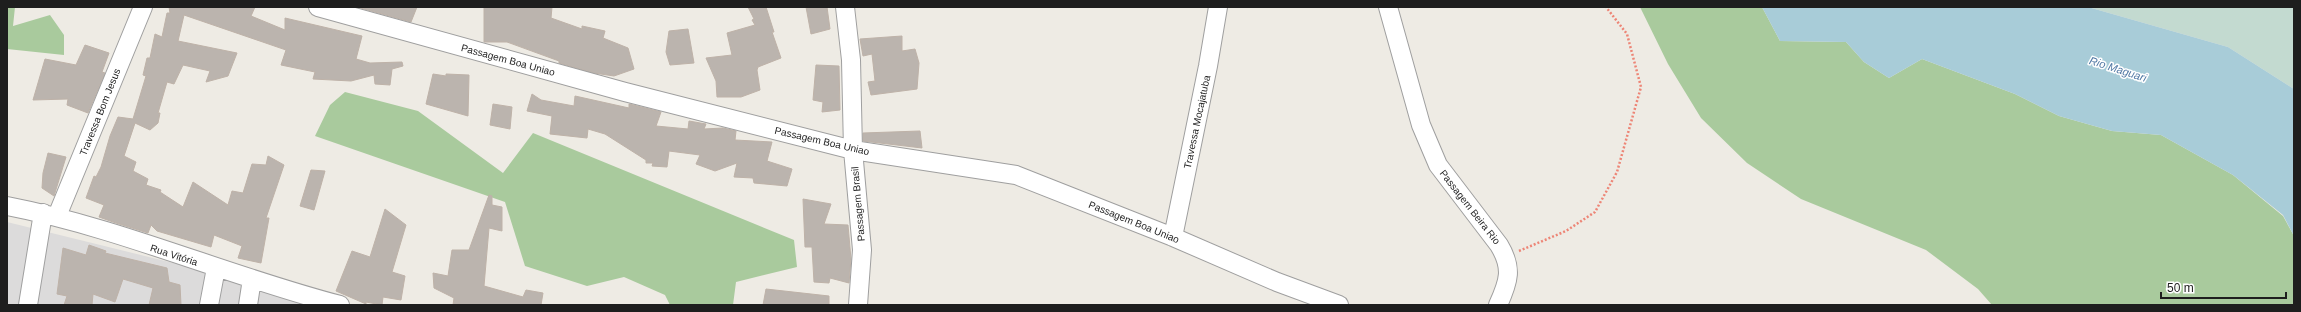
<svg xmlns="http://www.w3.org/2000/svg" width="2301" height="312" font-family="Arial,sans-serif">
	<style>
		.residential { fill: #dcdbdb }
		.forest { fill: #a9ca9d }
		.wetland { fill: #c3dad0 }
		.water { fill: #a8ccd8 }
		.building { fill: #bbb4ae; stroke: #beb2a8 }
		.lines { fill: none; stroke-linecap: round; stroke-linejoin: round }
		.minor-casing { stroke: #9f9f9f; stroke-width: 20 }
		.path { stroke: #ed8576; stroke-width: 2.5; stroke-dasharray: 2 2; stroke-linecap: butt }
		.minor { stroke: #fff; stroke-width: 18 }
		.labels { text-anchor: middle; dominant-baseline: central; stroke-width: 3; stroke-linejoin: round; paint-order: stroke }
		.street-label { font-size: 10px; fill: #1e1e1e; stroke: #fff }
		.water-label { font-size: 11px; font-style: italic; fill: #5279a5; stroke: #fff }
	</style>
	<rect width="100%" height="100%" fill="#eeebe4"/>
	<!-- residential -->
	<path class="residential" d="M7,222L226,276L327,305H7Z"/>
	<!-- forest -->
	<path class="forest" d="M7,7H15L13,26L50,15L64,35V55L7,49Z
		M1640,7H1762L1780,41L1846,42L1864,62L1889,78L1922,59L2015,94L2059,116L2112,131L2161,135L2233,175L2283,216L2294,236V305H1992L1978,289L1926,250L1801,199L1747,163L1701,118L1668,64Z
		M345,92L418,111L503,173L533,133L794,240L797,267L736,282L733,305H670L665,295L624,277L587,286L525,266L505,202L315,136L330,105Z"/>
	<!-- wetland -->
	<path class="wetland" d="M2088,7H2294V89L2228,47Z"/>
	<!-- water -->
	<path class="water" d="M1762,7H2088L2228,47L2294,89V236L2283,215L2233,175L2161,135L2112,131L2059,116L2015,94L1922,59L1889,78L1864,62L1846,42L1780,41Z"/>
	<!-- building -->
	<path class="building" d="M169,7H255L251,16L285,30V18L362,36L356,59L370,63L402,62L403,66L392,69L390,85L375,84L374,75L351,81L313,79L315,72L281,65L286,50L184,15L178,41L237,53L228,76L206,82L210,71L183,65L174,84L167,82L158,113H160L158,123L150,130L135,123L124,156L136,162L133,171L148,179L146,185L161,190L160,192L183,207L193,182L228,205L232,191L243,193L252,164L266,165L268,156L284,165L266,218H269L261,263L238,258L242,246L214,235L211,247L157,231L151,225L148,233L113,222L99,217L104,205L86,198L94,176L96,177L101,167L110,136L118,117L133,119L146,76L143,75L147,58H150L155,34L162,37L167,13H170Z
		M357,7H417L411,22Z
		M484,7H552L551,18L582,29V26L605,31L603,38L628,48L634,69L614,76L594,73L559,63V61L507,42H484Z
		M748,7H766L774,32H772L781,58L758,67L757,70L760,90L741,97H717L716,81L706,58L732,55L727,33L755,25L752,20L754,19Z
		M806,7H827L830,29L811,34Z
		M688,29L694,63L670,65L666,52L669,31Z
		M902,36V51L915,49L919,63L917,89L871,95L868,82L875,81L872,54L863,56L860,39Z
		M85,45L109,53L102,72L105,73L88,113L67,105L68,99L33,100L45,59L76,65Z
		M816,65L839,66L840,110L822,112L823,102L813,100Z
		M433,74L446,76V74L469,75L468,116L426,104Z
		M532,94L541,100L574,106L575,96L629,108V104L661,112L656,126L688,129L689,121L706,124L704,129L723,128L736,131L735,140L772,142L767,161L792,169L787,186L754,183L753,178L734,177L737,163L715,171L696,164L700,155L669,151L667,167L652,166L653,163H646V160L605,134L588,129L587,138L550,134L552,116L527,111Z
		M493,104L512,107L510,129L490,125Z
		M920,131L922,148L863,141V133Z
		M48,153L66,157L54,196L42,188L43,173Z
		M311,170L325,171L314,210L300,206Z
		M489,195L492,196V205L502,207V231L489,228L484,286L523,297L526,290L543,293L541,305H453L454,298L434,288L433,273L448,276L452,250H469Z
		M803,199L831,204L824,224L848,225L851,259L849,283L830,278L829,283L814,282L812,247H805Z
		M385,209L406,225L392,272L405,276L401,300L383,297L382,305L366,302V304L336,291L352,251L370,257Z
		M89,245L106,251L105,253L167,268L169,282L180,285L181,305H149L153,288L123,279L115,302L93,294L92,305H64L67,296L57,294L63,248L86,255Z
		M766,289L829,296V305H763Z"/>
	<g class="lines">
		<defs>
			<path id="minor" d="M318,7L625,92L853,150L1016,175L1173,237L1277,282L1339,305
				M845,7L851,60L853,150L862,250L858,305
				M1388,7L1421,125L1438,165L1499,245C1513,268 1509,281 1498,305
				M7,206C121,228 228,276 340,305
				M57,216L143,7
				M1173,237L1208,66L1218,7
				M28,305L43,213
				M209,305L216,268
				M248,305L252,279"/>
		</defs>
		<!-- minor casing -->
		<use href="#minor" class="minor-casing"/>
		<!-- path -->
		<path class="path" d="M1519,251L1566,231L1595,212L1617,172L1641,87L1627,34L1606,7"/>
		<!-- minor -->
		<use href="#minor" class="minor"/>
	</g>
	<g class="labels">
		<!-- street labels -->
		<g class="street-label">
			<text transform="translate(508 60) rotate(15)">Passagem Boa Uniao</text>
			<text transform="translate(100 112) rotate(-68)">Travessa Bom Jesus</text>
			<text transform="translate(1197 122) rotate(-78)">Travessa Mocajatuba</text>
			<text transform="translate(822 141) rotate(13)">Passagem Boa Uniao</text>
			<text transform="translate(858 204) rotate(-95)">Passagem Brasil</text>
			<text transform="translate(1470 207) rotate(52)">Passagem Beira Rio</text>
			<text transform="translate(1134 222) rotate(22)">Passagem Boa Uniao</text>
			<text transform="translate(174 255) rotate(18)">Rua Vitória</text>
		</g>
		<!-- water labels -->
		<g class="water-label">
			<text transform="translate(2118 69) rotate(18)">Rio Maguari</text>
		</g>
	</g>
	<!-- border -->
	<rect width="2301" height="312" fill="none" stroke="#1e1e1e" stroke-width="16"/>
	<!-- scale -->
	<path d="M2161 292v6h125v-6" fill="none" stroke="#1e1e1e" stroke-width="2"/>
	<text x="2167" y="292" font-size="12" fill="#1e1e1e" stroke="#ffffff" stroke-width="3" paint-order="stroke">50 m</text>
</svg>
